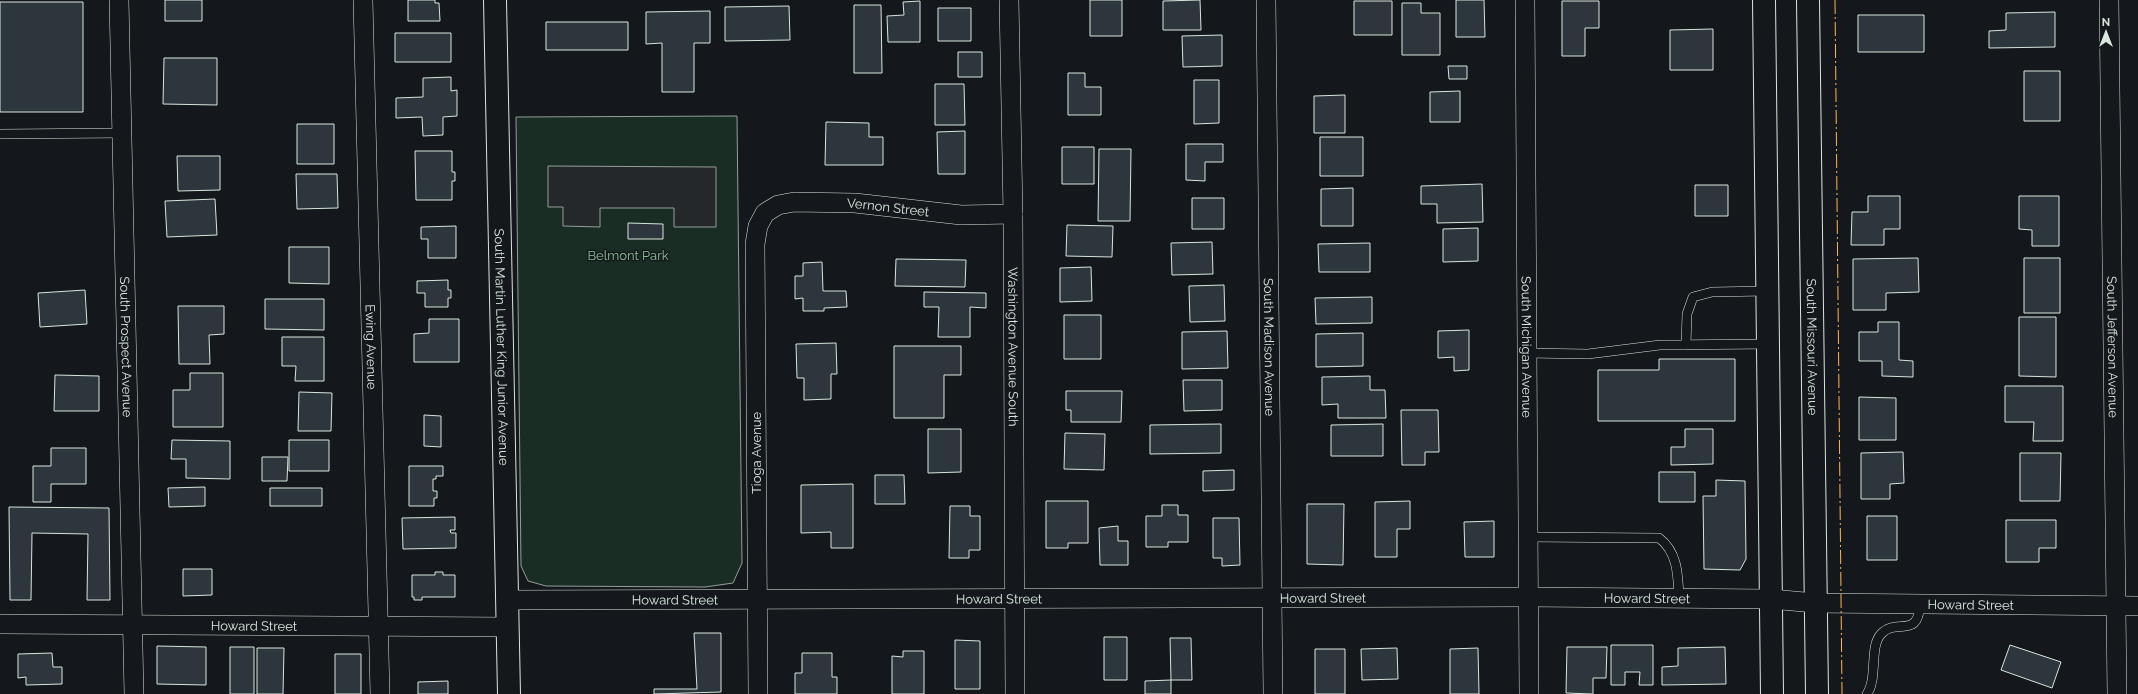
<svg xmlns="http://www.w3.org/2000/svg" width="2138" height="694" font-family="Raleway,sans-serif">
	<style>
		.green { fill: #1a2d24; stroke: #939e99 }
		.parking { fill: #24282b; stroke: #939e99 }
		.building { fill: #2c363c; stroke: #d8e6dc }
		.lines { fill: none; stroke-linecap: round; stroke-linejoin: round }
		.lane-casing { stroke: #d8e6dc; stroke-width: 10 }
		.street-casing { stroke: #d8e6dc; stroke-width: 20 }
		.secondary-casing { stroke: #d8e6dc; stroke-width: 24 }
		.primary-casing { stroke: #d8e6dc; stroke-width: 24 }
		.lane { stroke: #14181c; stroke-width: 9 }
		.street { stroke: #14181c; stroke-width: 19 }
		.secondary { stroke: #14181c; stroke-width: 22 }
		.primary { stroke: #14181c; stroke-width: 22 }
		.power { stroke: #ffb74d; stroke-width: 1; stroke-dasharray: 14 3 2 3; stroke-linecap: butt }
		.labels { text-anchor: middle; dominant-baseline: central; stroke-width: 3; stroke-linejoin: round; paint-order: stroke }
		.street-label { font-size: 13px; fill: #d8e6dc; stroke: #14181c }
		.park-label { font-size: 13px; fill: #8ac095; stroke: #14181c }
	</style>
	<rect width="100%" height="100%" fill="#14181c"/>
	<!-- green -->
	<path class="green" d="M737,116L742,563L733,583L705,587L546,586L528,581L521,566L516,117Z"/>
	<!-- parking -->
	<path class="parking" d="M548,166L716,167V227H674V208H600V227L563,226V207H548Z"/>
	<!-- building -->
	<path class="building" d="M165,0H202V21H165Z
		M408,0H435V3H439L440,21H408Z
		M1090,0H1122V36H1090Z
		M1200,0L1201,30H1163V1Z
		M1456,0H1484L1485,37H1456Z
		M920,1V42H888L887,16L904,15L903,2Z
		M1354,1H1392V35H1354Z
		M1562,1H1599V28H1585V56H1562Z
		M0,2H83V112H0Z
		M1402,3H1421V13H1440V55H1402Z
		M854,5H881L882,73H854Z
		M789,6L790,40L725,41V7Z
		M938,8H971V41H938Z
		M710,11V43H694V92H662V43L646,44V12Z
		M2055,12V47L1989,48V31L2006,30V13Z
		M1858,15H1924V52H1858Z
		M546,22H628V50H546Z
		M1713,29V70H1670V30Z
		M395,33H451V62H395Z
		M1222,35V66L1183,67L1182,36Z
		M958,52H982V77H958Z
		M164,58H217V105L163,104Z
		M1448,66H1467V79H1449Z
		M2024,71H2060V121H2024Z
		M1068,73H1085V87H1101V115H1068Z
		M451,77V91L457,90V116L443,117V135L423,136L422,117L396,118V98L423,97V78Z
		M1194,80H1219V123L1194,124Z
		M935,84H964L965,125H935Z
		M1460,91V122H1430V92Z
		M1345,95V133H1314V96Z
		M826,122L869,123V137H883V165H825Z
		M297,124H334V164H297Z
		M965,131V174H938L937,132Z
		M1320,137H1363V176H1320Z
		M1186,144H1223V162H1205V181L1186,180Z
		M1062,147H1094V184H1062Z
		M1099,149H1131L1130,221H1098Z
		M415,151H452V172H455V181H452V200H416Z
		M177,156H220V190L178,191Z
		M296,174H337L338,208L297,209Z
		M1482,184L1483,222L1437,223V204H1421V186Z
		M1695,185H1728V216H1695Z
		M1353,188V226H1321V189Z
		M1868,196H1900V229H1884V245H1851L1852,212H1868Z
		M2019,196H2059V246H2032V230L2019,229Z
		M1192,198H1224V229H1192Z
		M215,199L217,235L167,237L165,201Z
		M628,223L663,224V239H628Z
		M1067,225L1113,226L1112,257L1066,256Z
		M456,226V258H428V239H421V227Z
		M1478,228V261L1443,262V229Z
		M1212,242L1213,274L1172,275L1171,243Z
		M1370,243V272H1319L1318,244Z
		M289,247H329V284L289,283Z
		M1918,258L1919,292L1886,293V310H1853V259Z
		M2024,258H2060V313H2024Z
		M896,259L966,260L965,287L895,286Z
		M822,262L823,291H846L847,307L824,308V311H803V298L795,299V276H803V263Z
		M1091,267L1092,301L1060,302V268Z
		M448,280V290H451V298H448V307H425V293H417V281Z
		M1224,285L1225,321L1190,322L1189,286Z
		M85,290L87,324L40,327L38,293Z
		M924,292L986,293V308L970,307V337H938L939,307H924Z
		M1372,297V323L1316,324L1315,298Z
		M265,299H324V330L265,329Z
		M178,306H224V334L209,335L210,364H179Z
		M1064,315H1101V359H1064Z
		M2019,317H2056V377L2019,376Z
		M429,319H459V362H414V334L429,333Z
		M1878,322H1899V360L1913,361V377L1882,376V361H1859V332H1878Z
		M1469,330V370L1454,371V357L1438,358V331Z
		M1227,331L1228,368L1182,369V332Z
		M1363,333V366L1316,367V334Z
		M282,337H324V381H295L296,366H282Z
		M836,343L837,374H831V399L804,400V378H797L796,344Z
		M894,346H961V375H944V418H894Z
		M1659,359H1735V421H1598V370H1659Z
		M190,373H223V427H173V390H190Z
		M55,375L99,376V411H54Z
		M1370,376V390H1385L1386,418H1338V404L1322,405V377Z
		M1183,380H1222V410L1184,411Z
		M2005,386H2063V441H2033L2034,422H2005Z
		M1066,391H1122L1121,422H1071V410H1066Z
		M299,392L332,393L331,431H298Z
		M1859,397L1896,398V440H1859Z
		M1401,410H1438L1439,452H1425V465H1402Z
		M424,415L441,416V447L424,446Z
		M1221,424V453L1150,454V425Z
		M1383,424V456H1331V425Z
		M928,429H961V472L928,473Z
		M1685,429H1713V464L1671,465V447H1685Z
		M1065,433L1105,434L1104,470L1064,469Z
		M172,440L230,441V479L186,478V459H171Z
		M289,440H329V471H289Z
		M51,448H86V484H51V502H33V466H51Z
		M1903,452L1904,483L1890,484V499H1861V453Z
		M2020,453H2061L2060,501H2020Z
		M262,457H288L287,481H262Z
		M409,466H443V476H436V479H433V491H437V498H434V506H409Z
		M1234,470V490L1203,491V471Z
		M1659,472H1695V502H1659Z
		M875,475H904L905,504H875Z
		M1716,480L1745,481L1746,559L1740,570L1704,569L1703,496H1716Z
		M853,484V548H831V532L801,533V485Z
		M205,487V506L169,507L168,488Z
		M270,488H322V506H270Z
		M1046,501H1088V543H1068V548H1046Z
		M1410,501V529H1397V557H1375V502Z
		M1307,504H1344L1343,565L1307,564Z
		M1162,505H1178V515H1188V542H1168V547H1146V516H1162Z
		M950,506H970V516H980V550H969V558H949Z
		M9,507L109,508L110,600H87L88,534L32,533L31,600H10Z
		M1867,516H1897V560H1867Z
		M455,517V530H450L451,533H456V548L403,549L402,518Z
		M1213,518H1239L1240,565L1222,566V558H1213Z
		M2006,520H2056V548H2039V562H2006Z
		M1494,521V557H1465L1464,522Z
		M1118,526V541H1128V565H1100L1099,528Z
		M183,569H212V595L183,596Z
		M435,572H443V575H455V597H422V600H414V597H412V575H435Z
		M694,633H721V692L654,694V689H697Z
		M1104,637H1127V680H1104Z
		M1170,638H1191L1192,680H1171Z
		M955,640L980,641V689H955Z
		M1611,645H1653V685H1639L1640,672H1625V685H1611Z
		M2010,645L2061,662L2052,688L2001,670Z
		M157,646L206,647V685L157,684Z
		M230,647H254V694H230Z
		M1567,647H1607L1606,678H1593V694L1566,693Z
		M1725,647L1726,684L1662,685V667L1678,666V648Z
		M257,648H284L283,694H257Z
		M1397,648L1398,679L1362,680L1361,649Z
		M1478,648L1479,694H1450V649Z
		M1315,649H1345V694H1315Z
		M903,651H924V694H892V656L903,657Z
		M52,653L53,667H62V684L26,685V677L18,678V654Z
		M802,653H832V677H837V694H795V673H802Z
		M335,654H361V694H335Z
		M1171,680V694H1145V681Z
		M448,681V694H418V682Z"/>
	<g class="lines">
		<defs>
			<path id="lane" d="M0,134L122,133
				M1686,345L1687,314L1693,297L1712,292L1767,291
				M1527,353L1588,354L1660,345L1768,344
				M1527,537L1659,538C1678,552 1678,576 1679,598
				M1867,694C1878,678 1869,647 1881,634C1897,617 1918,640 1920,604"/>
			<g id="street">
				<path id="s1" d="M119,0L134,694"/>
				<path id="s2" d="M363,0L380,694"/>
				<path id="s3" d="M1009,0L1013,214L1015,694"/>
				<path id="s4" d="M1266,0L1273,694"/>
				<path id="s5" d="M1525,0L1529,694"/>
				<path id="s6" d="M2109,0L2117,694"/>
				<path id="s7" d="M507,600L1528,597L1771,599L1815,603L2138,606"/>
				<path id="s8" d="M0,624L508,627"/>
				<path id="s9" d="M758,694L755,244L758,226L765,213L778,205L794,202L855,203L961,215L1013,214"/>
			</g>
			<g id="secondary">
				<path id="s10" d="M495,0L509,694"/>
			</g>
			<g id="primary">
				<path d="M1764,0L1772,694"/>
				<path id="s11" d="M1808,0L1817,694"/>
			</g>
		</defs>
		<!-- lane casing -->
		<use href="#lane" class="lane-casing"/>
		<!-- street casing -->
		<use href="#street" class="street-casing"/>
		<!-- secondary casing -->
		<use href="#secondary" class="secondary-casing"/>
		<!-- primary casing -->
		<use href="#primary" class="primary-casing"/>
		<!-- lane -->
		<use href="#lane" class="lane"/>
		<!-- street -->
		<use href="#street" class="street"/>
		<!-- secondary -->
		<use href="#secondary" class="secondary"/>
		<!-- primary -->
		<use href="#primary" class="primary"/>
		<!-- power -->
		<path class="power" d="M1835,0L1842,694"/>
	</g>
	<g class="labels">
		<!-- street labels -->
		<g class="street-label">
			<text stroke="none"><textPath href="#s9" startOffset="609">Vernon Street</textPath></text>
			<text stroke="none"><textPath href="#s1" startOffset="347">South Prospect Avenue</textPath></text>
			<text stroke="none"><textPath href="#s2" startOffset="347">Ewing Avenue</textPath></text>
			<text stroke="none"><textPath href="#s10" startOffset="347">South Martin Luther King Junior Avenue</textPath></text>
			<text stroke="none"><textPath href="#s3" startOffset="347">Washington Avenue South</textPath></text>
			<text stroke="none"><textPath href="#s4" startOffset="347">South Madison Avenue</textPath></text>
			<text stroke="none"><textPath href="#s5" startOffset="347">South Michigan Avenue</textPath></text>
			<text stroke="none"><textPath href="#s11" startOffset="347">South Missouri Avenue</textPath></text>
			<text stroke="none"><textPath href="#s6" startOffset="347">South Jefferson Avenue</textPath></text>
			<text transform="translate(756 453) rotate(-90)">Tioga Avenue</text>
			<text stroke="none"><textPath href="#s7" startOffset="816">Howard Street</textPath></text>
			<text stroke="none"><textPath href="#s7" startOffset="1140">Howard Street</textPath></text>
			<text stroke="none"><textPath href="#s7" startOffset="168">Howard Street</textPath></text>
			<text stroke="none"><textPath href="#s7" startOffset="492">Howard Street</textPath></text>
			<text stroke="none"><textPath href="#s7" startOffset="1464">Howard Street</textPath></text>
			<text stroke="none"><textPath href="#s8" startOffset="254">Howard Street</textPath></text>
		</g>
		<!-- park labels -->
		<g class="park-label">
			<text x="628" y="255">Belmont Park</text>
		</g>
	</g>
	<!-- north arrow -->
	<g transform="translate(2106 32)" stroke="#14181c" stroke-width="3" paint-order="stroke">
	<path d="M0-3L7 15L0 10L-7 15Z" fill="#d8e6dc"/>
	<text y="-6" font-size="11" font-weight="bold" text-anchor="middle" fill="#d8e6dc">N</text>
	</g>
</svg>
